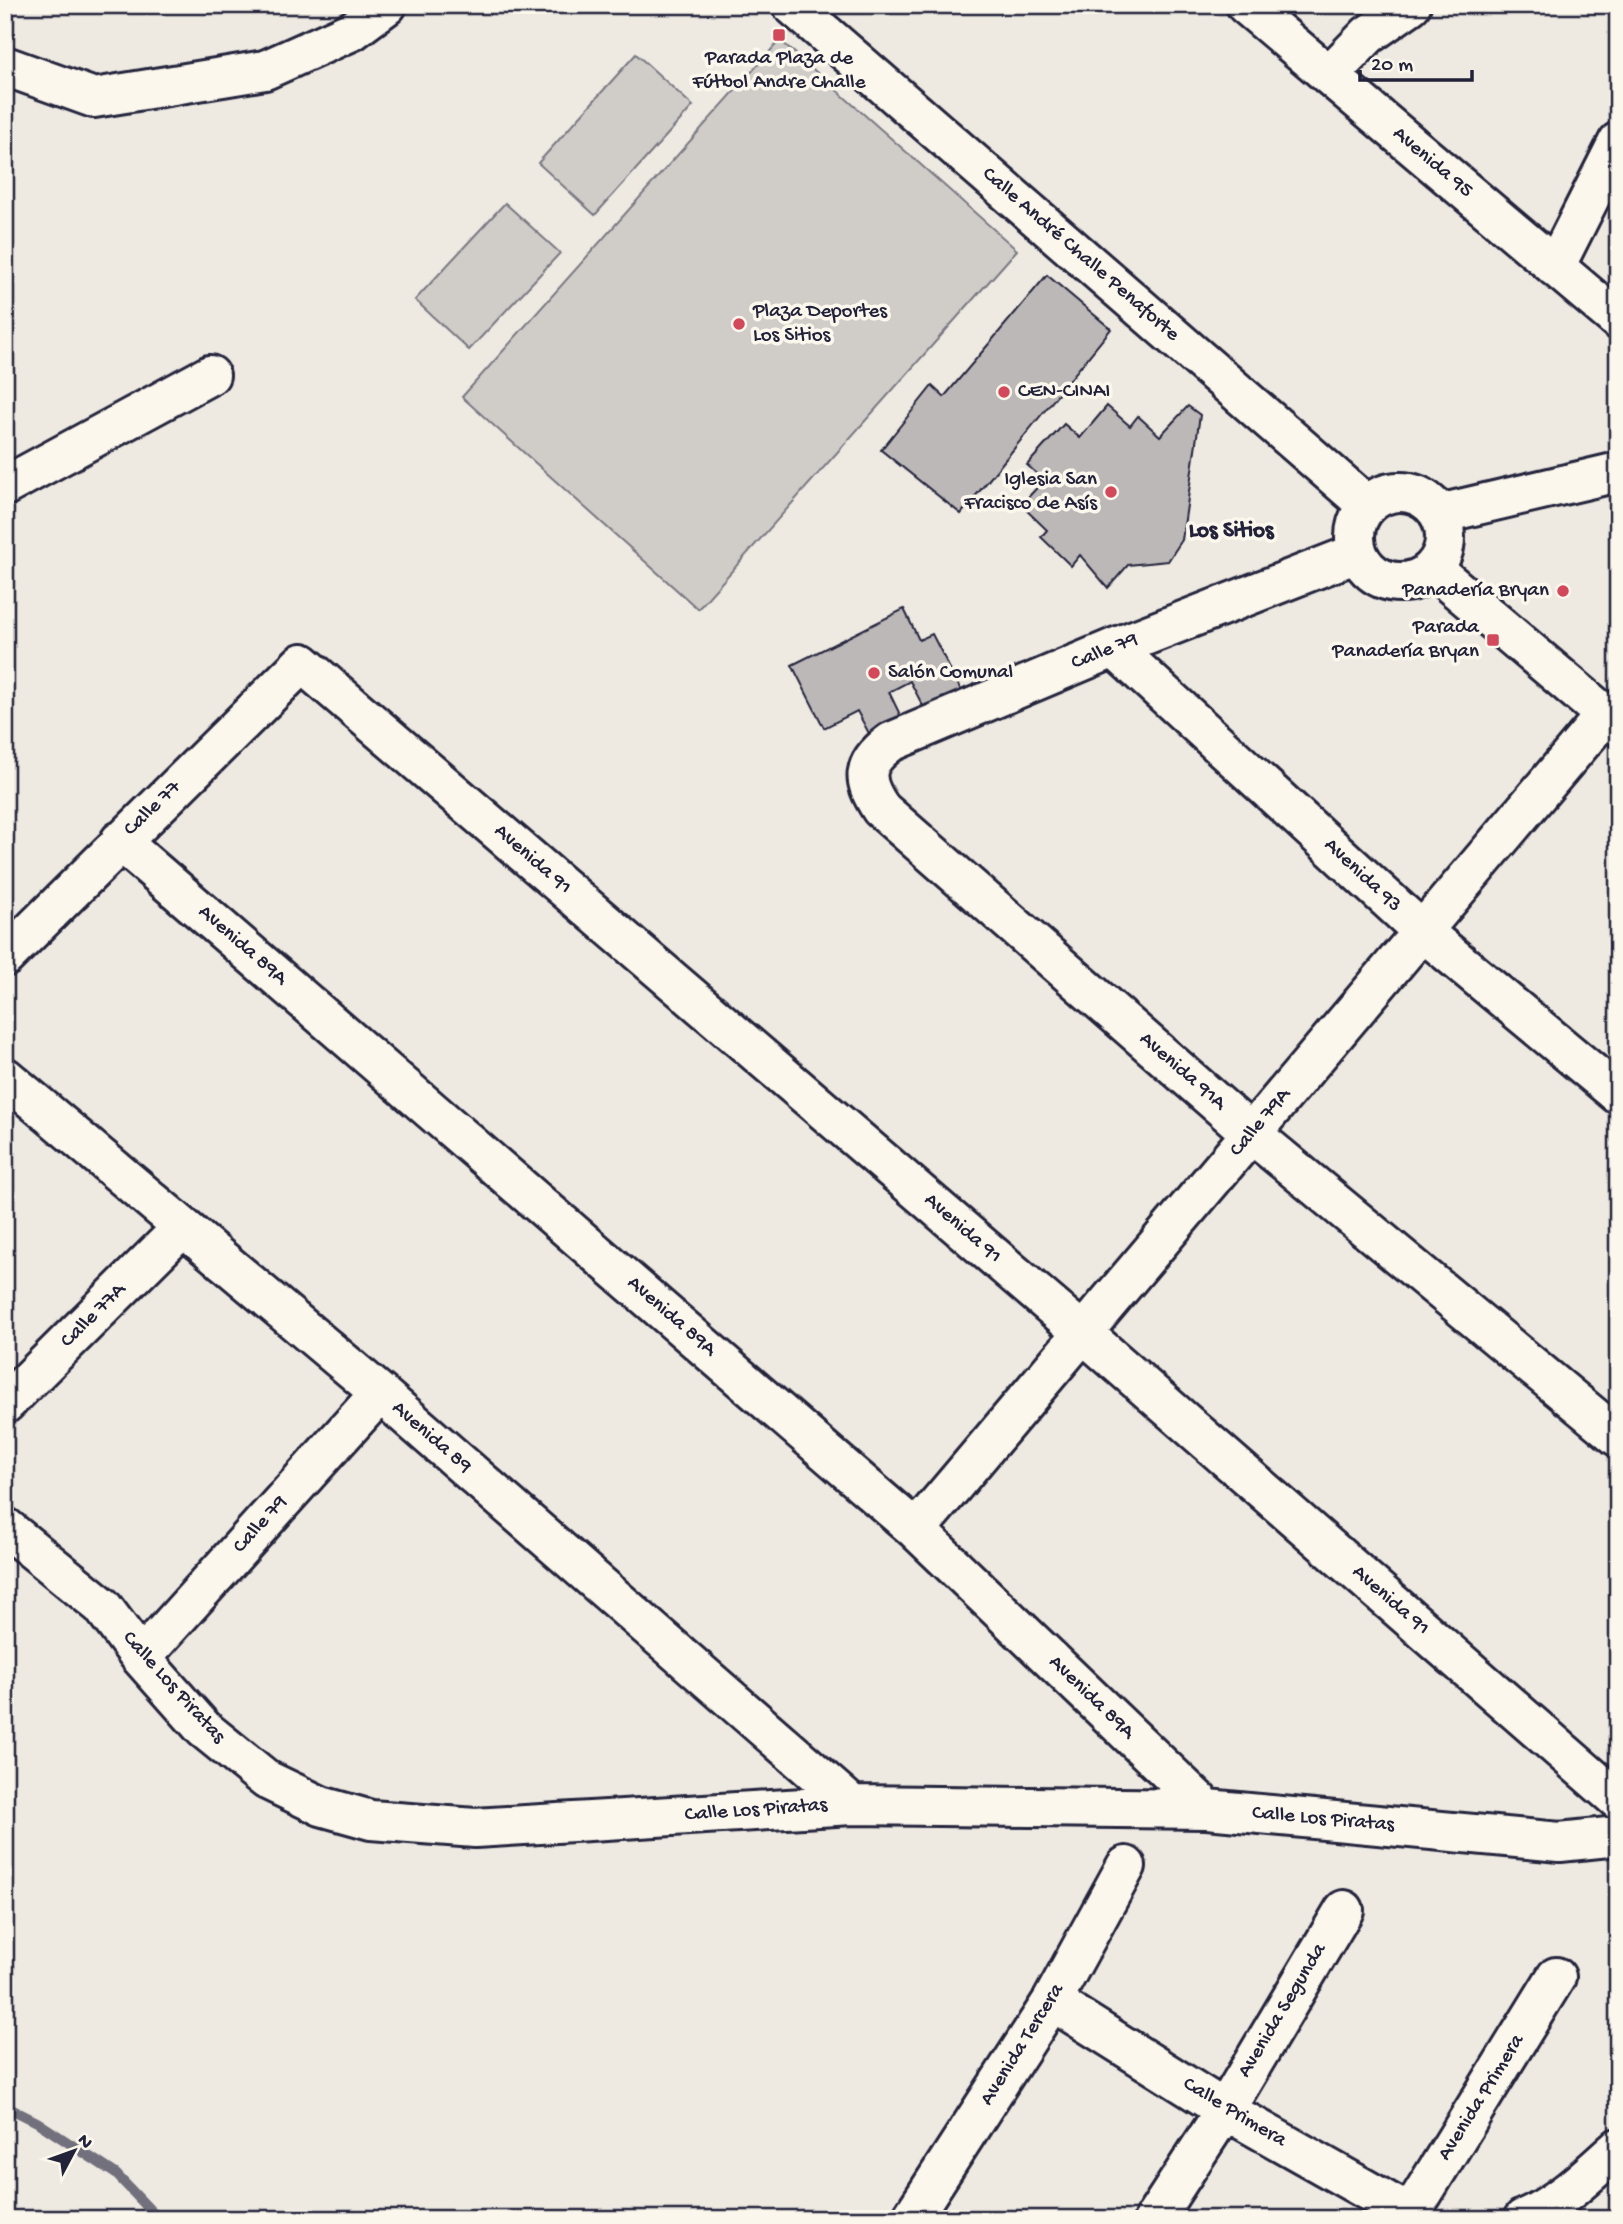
<svg xmlns="http://www.w3.org/2000/svg" width="1623" height="2224" font-family="'Gochi Hand',sans-serif">
	<style>
		.green { fill: #d0cdc9; stroke: #797882; stroke-width: 2 }
		.lines { fill: none; stroke-linecap: round; stroke-linejoin: round }
		.stream { stroke: #716f7c; stroke-width: 10 }
		.building { fill: #bcb8b8; stroke: #22223b; stroke-width: 2 }
		.street-casing { stroke: #22223b; stroke-width: 44 }
		.street { stroke: #fbf7ec; stroke-width: 38 }
		.poi-dot { fill: #d1495b; stroke: #fbf7ec; stroke-width: 2.5 }
		.labels { text-anchor: middle; dominant-baseline: central; stroke-width: 7; stroke-linejoin: round; paint-order: stroke }
		.poi-label { font-size: 21px; fill: #22223b; stroke: #fbf7ec; text-anchor: start }
		.street-label { font-size: 21px; fill: #22223b; stroke: #fbf7ec }
		.neighbourhood-label { font-size: 23px; font-weight: bold; fill: #22223b; stroke: #fbf7ec }
	</style>
	<rect width="100%" height="100%" fill="#eeeae2"/>
	<filter id="ink" filterUnits="userSpaceOnUse"><feTurbulence type="fractalNoise" baseFrequency=".0143" numOctaves="2"/><feDisplacementMap in="SourceGraphic" scale="14" xChannelSelector="R" yChannelSelector="G"/><feConvolveMatrix kernelMatrix="1 2 1 2 8 2 1 2 1" color-interpolation-filters="sRGB"/></filter>
	<g filter="url(#ink)">
		<!-- green -->
		<path class="green" d="M780,40L1017,250L698,609L462,397Z
			M636,54L693,106L595,215L538,163Z
			M505,203L560,253L469,350L415,300Z"/>
		<g class="lines">
			<!-- stream -->
			<path class="stream" d="M5,2106L37,2122L116,2174L152,2212L163,2219"/>
		</g>
		<!-- building -->
		<path class="building" d="M1047,275L1111,329L961,514L881,450L932,386L944,397Z
			M1107,406L1130,426L1138,416L1160,436L1188,406L1200,415L1182,540L1168,561L1128,565L1108,588L1080,555L1071,566L1041,537L1047,530L1021,505L1044,480L1027,465L1064,424L1080,438Z
			M904,609L919,640L932,634L964,696L927,714L910,681L889,692L904,723L872,739L857,711L824,728L792,665Z"/>
		<g class="lines">
			<defs>
				<path id="street" d="M792,5L1367,505
					M1246,5L1618,320
					M5,66L94,98L265,70L352,31L387,5
					M1329,75L1368,35L1411,5
					M1555,267L1618,142
					M5,486L210,375
					M1355 537a45 45 0 1 1 90 0a45 45 0 1 1-90 0Z
					M1439,514L1618,472
					M1357,553L1114,648L891,742C861,764 862,780 881,809L1252,1134L1618,1437
					M1433,569L1618,726
					M1114,648L1422,931L1618,1094
					M120,841L916,1530L1207,1809
					M5,957L302,663L1083,1333L1618,1800
					M5,1077L380,1393L852,1805
					M5,1404L183,1227
					M5,1527L102,1606L141,1658L204,1729L267,1780L321,1806L371,1820L475,1828L852,1805L1207,1809L1560,1842L1618,1836
					M916,1530L1605,715
					M141,1658L380,1393
					M1052,2001L1225,2110L1418,2219
					M911,2219L1052,2001L1126,1866
					M1154,2219L1225,2110L1344,1910
					M1407,2219L1556,1977
					M1523,2219C1560,2203 1588,2175 1618,2148"/>
			</defs>
			<!-- street casing -->
			<use href="#street" class="street-casing"/>
			<!-- street -->
			<use href="#street" class="street"/>
		</g>
	</g>
	<!-- markers -->
	<g class="poi-dot">
		<rect x="772" y="28" width="14" height="14" rx="3.5"/>
		<circle cx="739" cy="324" r="7"/>
		<circle cx="1004" cy="392" r="7"/>
		<circle cx="1111" cy="492" r="7"/>
		<circle cx="1563" cy="591" r="7"/>
		<rect x="1486" y="633" width="14" height="14" rx="3.5"/>
		<circle cx="874" cy="673" r="7"/>
	</g>
	<g class="labels">
		<!-- poi labels -->
		<g class="poi-label">
			<text x="779" y="59" text-anchor="middle">Parada Plaza de<tspan x="779" dy="24">Fútbol Andre Challe</tspan></text>
			<text x="753" y="312">Plaza Deportes<tspan x="753" dy="24">Los Sitios</tspan></text>
			<text x="1018" y="392">CEN-CINAI</text>
			<text x="1097" y="480" text-anchor="end">Iglesia San<tspan x="1097" dy="24">Fracisco de Asís</tspan></text>
			<text x="1549" y="591" text-anchor="end">Panadería Bryan</text>
			<text x="1479" y="628" text-anchor="end">Parada<tspan x="1479" dy="24">Panadería Bryan</tspan></text>
			<text x="888" y="673">Salón Comunal</text>
		</g>
		<!-- street labels -->
		<g class="street-label">
			<text transform="translate(1432 163) rotate(40)">Avenida 95</text>
			<text transform="translate(1080 255) rotate(41)">Calle André Challe Penaforte</text>
			<text transform="translate(1105 652) rotate(-22)">Calle 79</text>
			<text transform="translate(153 809) rotate(-44)">Calle 77</text>
			<text transform="translate(532 860) rotate(41)">Avenida 91</text>
			<text transform="translate(1362 876) rotate(43)">Avenida 93</text>
			<text transform="translate(242 946) rotate(41)">Avenida 89A</text>
			<text transform="translate(1182 1072) rotate(41)">Avenida 91A</text>
			<text transform="translate(1261 1123) rotate(-50)">Calle 79A</text>
			<text transform="translate(962 1229) rotate(41)">Avenida 91</text>
			<text transform="translate(94 1316) rotate(-45)">Calle 77A</text>
			<text transform="translate(671 1317) rotate(41)">Avenida 89A</text>
			<text transform="translate(431 1438) rotate(41)">Avenida 89</text>
			<text transform="translate(261 1525) rotate(-48)">Calle 79</text>
			<text transform="translate(1390 1601) rotate(41)">Avenida 91</text>
			<text transform="translate(173 1688) rotate(48)">Calle Los Piratas</text>
			<text transform="translate(1091 1698) rotate(44)">Avenida 89A</text>
			<text transform="translate(756 1811) rotate(-4)">Calle Los Piratas</text>
			<text transform="translate(1323 1820) rotate(5)">Calle Los Piratas</text>
			<text transform="translate(1283 2011) rotate(-59)">Avenida Segunda</text>
			<text transform="translate(1023 2045) rotate(-58)">Avenida Tercera</text>
			<text transform="translate(1482 2098) rotate(-58)">Avenida Primera</text>
			<text transform="translate(1234 2113) rotate(31)">Calle Primera</text>
		</g>
		<!-- neighbourhood labels -->
		<g class="neighbourhood-label">
			<text x="1231" y="531">Los Sitios</text>
		</g>
	</g>
	<!-- margin -->
	<rect width="1623" height="2224" fill="none" stroke="#fbf7ec" stroke-width="28"/>
	<rect x="14" y="14" width="1595" height="2196" fill="none" stroke="#22223b" stroke-width="2.5" filter="url(#ink)"/>
	<!-- north arrow -->
	<g transform="translate(74 2151) rotate(49)" stroke="#fbf7ec" stroke-width="5" paint-order="stroke">
	<path d="M0-5L12 26L0 18L-12 26Z" fill="#22223b"/>
	<text y="-10" font-size="19" font-weight="bold" text-anchor="middle" fill="#22223b">N</text>
	</g>
	<!-- scale -->
	<path d="M1360 70v10h112v-10" fill="none" stroke="#22223b" stroke-width="3.5"/>
	<text x="1371" y="70" font-size="21" fill="#22223b" stroke="#fbf7ec" stroke-width="5" paint-order="stroke">20 m</text>
</svg>
